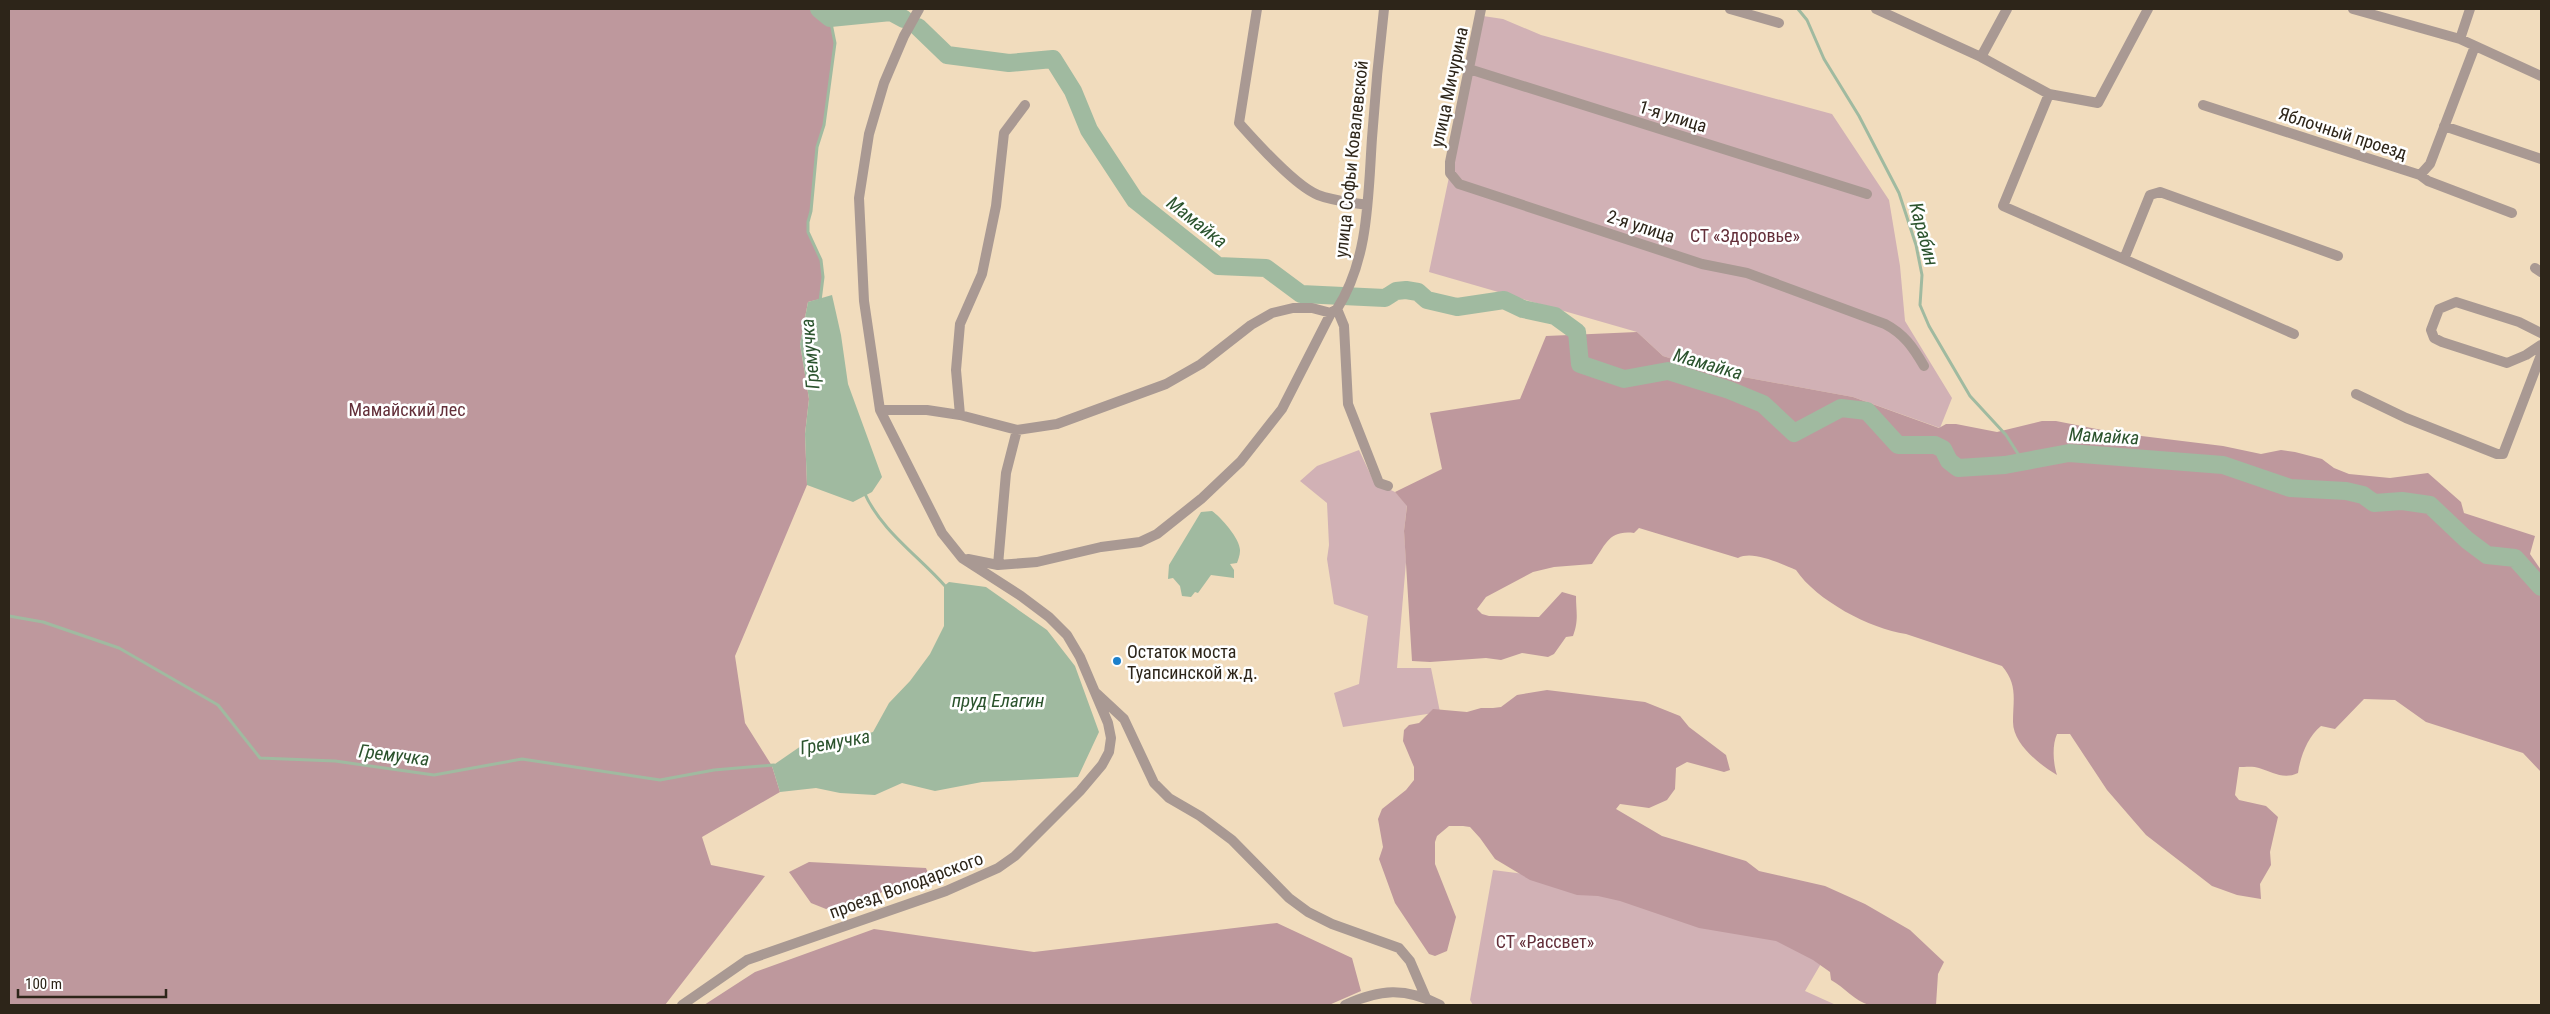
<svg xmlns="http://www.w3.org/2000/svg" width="2550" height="1014" font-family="'Roboto Condensed',sans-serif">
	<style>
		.green { fill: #d1b1b5 }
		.forest { fill: #be989d }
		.water { fill: #a0baa0 }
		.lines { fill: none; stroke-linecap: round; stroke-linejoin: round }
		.stream { stroke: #a0baa0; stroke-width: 3 }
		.river { stroke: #a0baa0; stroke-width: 18 }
		.minor { stroke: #a99993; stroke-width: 10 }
		.poi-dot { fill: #1c80cb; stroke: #fff; stroke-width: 2 }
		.labels { text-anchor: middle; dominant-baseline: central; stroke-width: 5; stroke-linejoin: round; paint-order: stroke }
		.street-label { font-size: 18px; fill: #2d2519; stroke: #fff }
		.park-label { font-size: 18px; fill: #632f39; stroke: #fff }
		.poi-label { font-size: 18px; fill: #2d2519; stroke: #fff; text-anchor: start }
		.water-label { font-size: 19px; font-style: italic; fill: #2b532d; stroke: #fff }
	</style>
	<rect width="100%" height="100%" fill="#f1dcbd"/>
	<!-- green -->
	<path class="green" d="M1483,16L1503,19L1541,35L1832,114L1889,200L1900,266L1905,321L1952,398L1940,428L1853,397L1711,371L1663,356L1637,332L1429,272Z
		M1359,450L1374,482L1395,492L1407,505L1404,531L1406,562L1397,668H1431L1440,712L1343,727L1334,693L1359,684L1368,616L1334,604L1327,559L1329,545L1327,503L1300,481L1317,466Z
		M1493,870L1577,881L1829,950L1805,991L1836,1005H1473L1470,1000Z"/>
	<!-- forest -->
	<path class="forest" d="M9,9H816L829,19L835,43L824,125L817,147L811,211L808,222V232L821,260L823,277L820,299L808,302L800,344L809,399L805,434L807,485L735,656L745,723L772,766L780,792L702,837L711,865L765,876L665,1005H9Z
		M1637,332L1663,356L1711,371L1853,397L1939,428L1946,424H1956L1997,432L2042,421H2056L2117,433L2223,446L2261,454L2281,450L2295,452L2322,459L2334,468L2349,474L2390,478L2428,473L2461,502L2464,513L2535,536L2530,554L2541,570V772L2523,753L2426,722L2395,700L2364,699L2335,729L2321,726C2308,736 2300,757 2298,773C2283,780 2273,772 2259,768C2254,766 2245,767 2239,767L2235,795L2239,800L2266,806L2278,817L2270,852L2271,865L2260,884L2261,899L2237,895L2212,886L2146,835L2107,790L2070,734H2057C2052,745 2053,763 2057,775C2040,765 2013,744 2013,722C2013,699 2018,685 2002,666L1906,634C1870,629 1816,600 1796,570C1781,564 1753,550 1738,558L1639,528L1634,533C1608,530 1606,545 1592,564L1554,567L1533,572L1486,597L1477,609L1482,614L1489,616L1539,617L1562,592L1576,596C1576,612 1579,620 1573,636L1566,637L1554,654L1548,657L1522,653L1501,660L1486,658L1430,662L1412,661L1404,531L1407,506L1395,492L1442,469L1430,413L1520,399L1546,336Z
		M1547,690L1645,702L1680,716L1689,727L1726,755L1730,770L1724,772L1687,762L1676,768L1675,789L1667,800L1649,808L1620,804L1616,809L1662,836L1746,861L1759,871L1825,886L1865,904L1910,930L1944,962L1938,974L1936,1005C1922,1005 1880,1008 1869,1005C1855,1001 1844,987 1831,980L1830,972L1813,960L1776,941L1699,928L1620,901L1598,896L1577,895L1530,880L1495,859L1480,838L1470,827L1463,826H1449L1437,836L1435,842V864L1456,917L1447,951L1435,956L1429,954L1395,903L1379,859L1383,847L1378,819L1382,809L1406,790L1414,780V767L1403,741L1404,730L1409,725L1419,723L1433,709L1467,712L1481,708H1493L1501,707L1517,695Z
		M809,862L926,868L930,878L826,909L811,903L789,872Z
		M1277,923L1352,958L1361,991L1329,1005H704L755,972L874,929L1034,952Z"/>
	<!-- water -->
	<path class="water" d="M832,295L841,335L848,384L882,477L872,492L853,502L807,485L805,434L809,399L800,344L808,302Z
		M1212,511C1221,517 1241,540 1240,551C1240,555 1238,560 1237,563L1230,564L1234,570V578L1211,575L1198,593L1195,592L1191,597L1182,596L1180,586L1173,578L1168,579L1169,565L1201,512Z
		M949,582L986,587L1047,630L1075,666L1099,732L1078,777L982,782L935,791L902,783L875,795L840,793L816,788L780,792L772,766L801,746L825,745L873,732L889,703L910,681L930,654L944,626V586Z"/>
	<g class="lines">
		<!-- stream -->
		<path class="stream" d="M1798,9L1807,20L1824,59L1859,116L1899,193L1916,245L1922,275L1920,305L1929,326L1970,396L2006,435L2022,460
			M820,301L823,277L821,260L808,232V222L811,211L817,147L824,125L835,43L830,18
			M864,492C881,531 919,556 946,587
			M9,616L43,622L119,648L218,705L260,758L335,761L434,775L522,759L660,780L714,770L774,765"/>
		<!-- river -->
		<path class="river" d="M819,9L830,18L891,12L904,19
			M918,27L947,55L1009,63L1053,59L1073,91L1089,130L1135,200L1218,266L1266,268L1301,294L1385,298L1396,291L1406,290L1418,292L1427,300L1457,307L1504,300L1523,309L1555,316L1577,332L1580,364L1624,379L1668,371L1729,390L1763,404L1794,433L1841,408L1867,411L1898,445H1935L1943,449L1949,461L1958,468L2005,465L2069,453L2223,465L2290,488L2346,491L2363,495L2374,503L2402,501L2430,505L2467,540L2487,555L2515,558L2541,587"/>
		<!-- minor -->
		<path class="minor" d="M1257,9L1239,123C1256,142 1295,186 1318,195C1333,201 1351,202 1367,205
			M1384,9C1379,52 1375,95 1372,138C1368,196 1369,259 1337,309L1344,326L1348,404L1379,483L1388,486
			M1481,9L1450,162V173L1459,184L1702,264L1747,273L1885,324C1904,334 1913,347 1924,366
			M1730,9L1779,23
			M1876,9L1981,57L2049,94L2098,103L2148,9
			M2353,9L2460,39L2541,76
			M2460,39L2470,9
			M1981,57L2007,9
			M1469,69L1867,194
			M2049,94L2003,206L2294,334
			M2203,105L2420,175L2430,164L2475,46
			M2444,126L2541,159
			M2420,175L2428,181L2512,213
			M2124,259L2150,195L2160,192L2338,256
			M2535,268L2541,272
			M2541,333L2519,322L2456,302L2439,309L2431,330L2434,338L2442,342L2507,363L2526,355L2541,345
			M2356,394L2406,418L2497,454H2503L2541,355
			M880,410H927L960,415L1017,430L1057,424L1166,384L1201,364L1251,325L1272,313L1293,308H1312L1331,313
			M960,415L956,370L960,324L982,274L996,206L1004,133L1025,105
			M968,559L998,565L1037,562L1101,547L1140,542L1157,534L1201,499L1241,461L1282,409L1331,313L1337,309
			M998,565L1006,473L1017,430
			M1096,693L1124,719L1154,783L1169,798L1200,816L1232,840L1289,898L1308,912L1332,924L1399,948L1410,961L1426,998
			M682,1005L747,960L946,891L998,868L1015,856L1080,791L1102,765L1109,752L1111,738L1108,723L1080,657L1067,635L1049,617L1021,596L962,558L942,533L880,410L864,301L859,198L869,134L884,83L904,36L919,9
			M1345,1005C1380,989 1405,987 1440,1005"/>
	</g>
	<!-- markers -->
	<circle class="poi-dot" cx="1117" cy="661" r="5"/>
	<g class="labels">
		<!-- street labels -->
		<g class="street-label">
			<text transform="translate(1449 87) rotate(-78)">улица Мичурина</text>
			<text transform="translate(1673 116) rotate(17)">1-я улица</text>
			<text transform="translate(2343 133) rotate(18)">Яблочный проезд</text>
			<text transform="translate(1351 159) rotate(-84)">улица Софьи Ковалевской</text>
			<text transform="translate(1641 226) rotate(18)">2-я улица</text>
			<text transform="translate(906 885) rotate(-20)">проезд Володарского</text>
		</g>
		<!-- park labels -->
		<g class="park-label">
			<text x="1745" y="235">СТ «Здоровье»</text>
			<text x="407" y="409">Мамайский лес</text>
			<text x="1545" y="941">СТ «Рассвет»</text>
		</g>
		<!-- poi labels -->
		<g class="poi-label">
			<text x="1127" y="651">Остаток моста<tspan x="1127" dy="21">Туапсинской ж.д.</tspan></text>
		</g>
		<!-- water labels -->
		<g class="water-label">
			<text transform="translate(1197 222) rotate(38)">Мамайка</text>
			<text transform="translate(1924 234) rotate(75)">Карабин</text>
			<text transform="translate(810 354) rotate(-95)">Гремучка</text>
			<text transform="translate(1708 364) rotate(16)">Мамайка</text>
			<text transform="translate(2104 436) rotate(3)">Мамайка</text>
			<text x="998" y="700">пруд Елагин</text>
			<text transform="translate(835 742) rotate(-10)">Гремучка</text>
			<text transform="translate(394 755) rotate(7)">Гремучка</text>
		</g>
	</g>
	<!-- border -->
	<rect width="2550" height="1014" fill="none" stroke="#2d2519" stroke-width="20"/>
	<!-- scale -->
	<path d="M18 989v8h148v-8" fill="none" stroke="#2d2519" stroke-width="2.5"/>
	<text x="25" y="989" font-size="15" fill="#2d2519" stroke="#ffffff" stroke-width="4" paint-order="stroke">100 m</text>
</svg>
